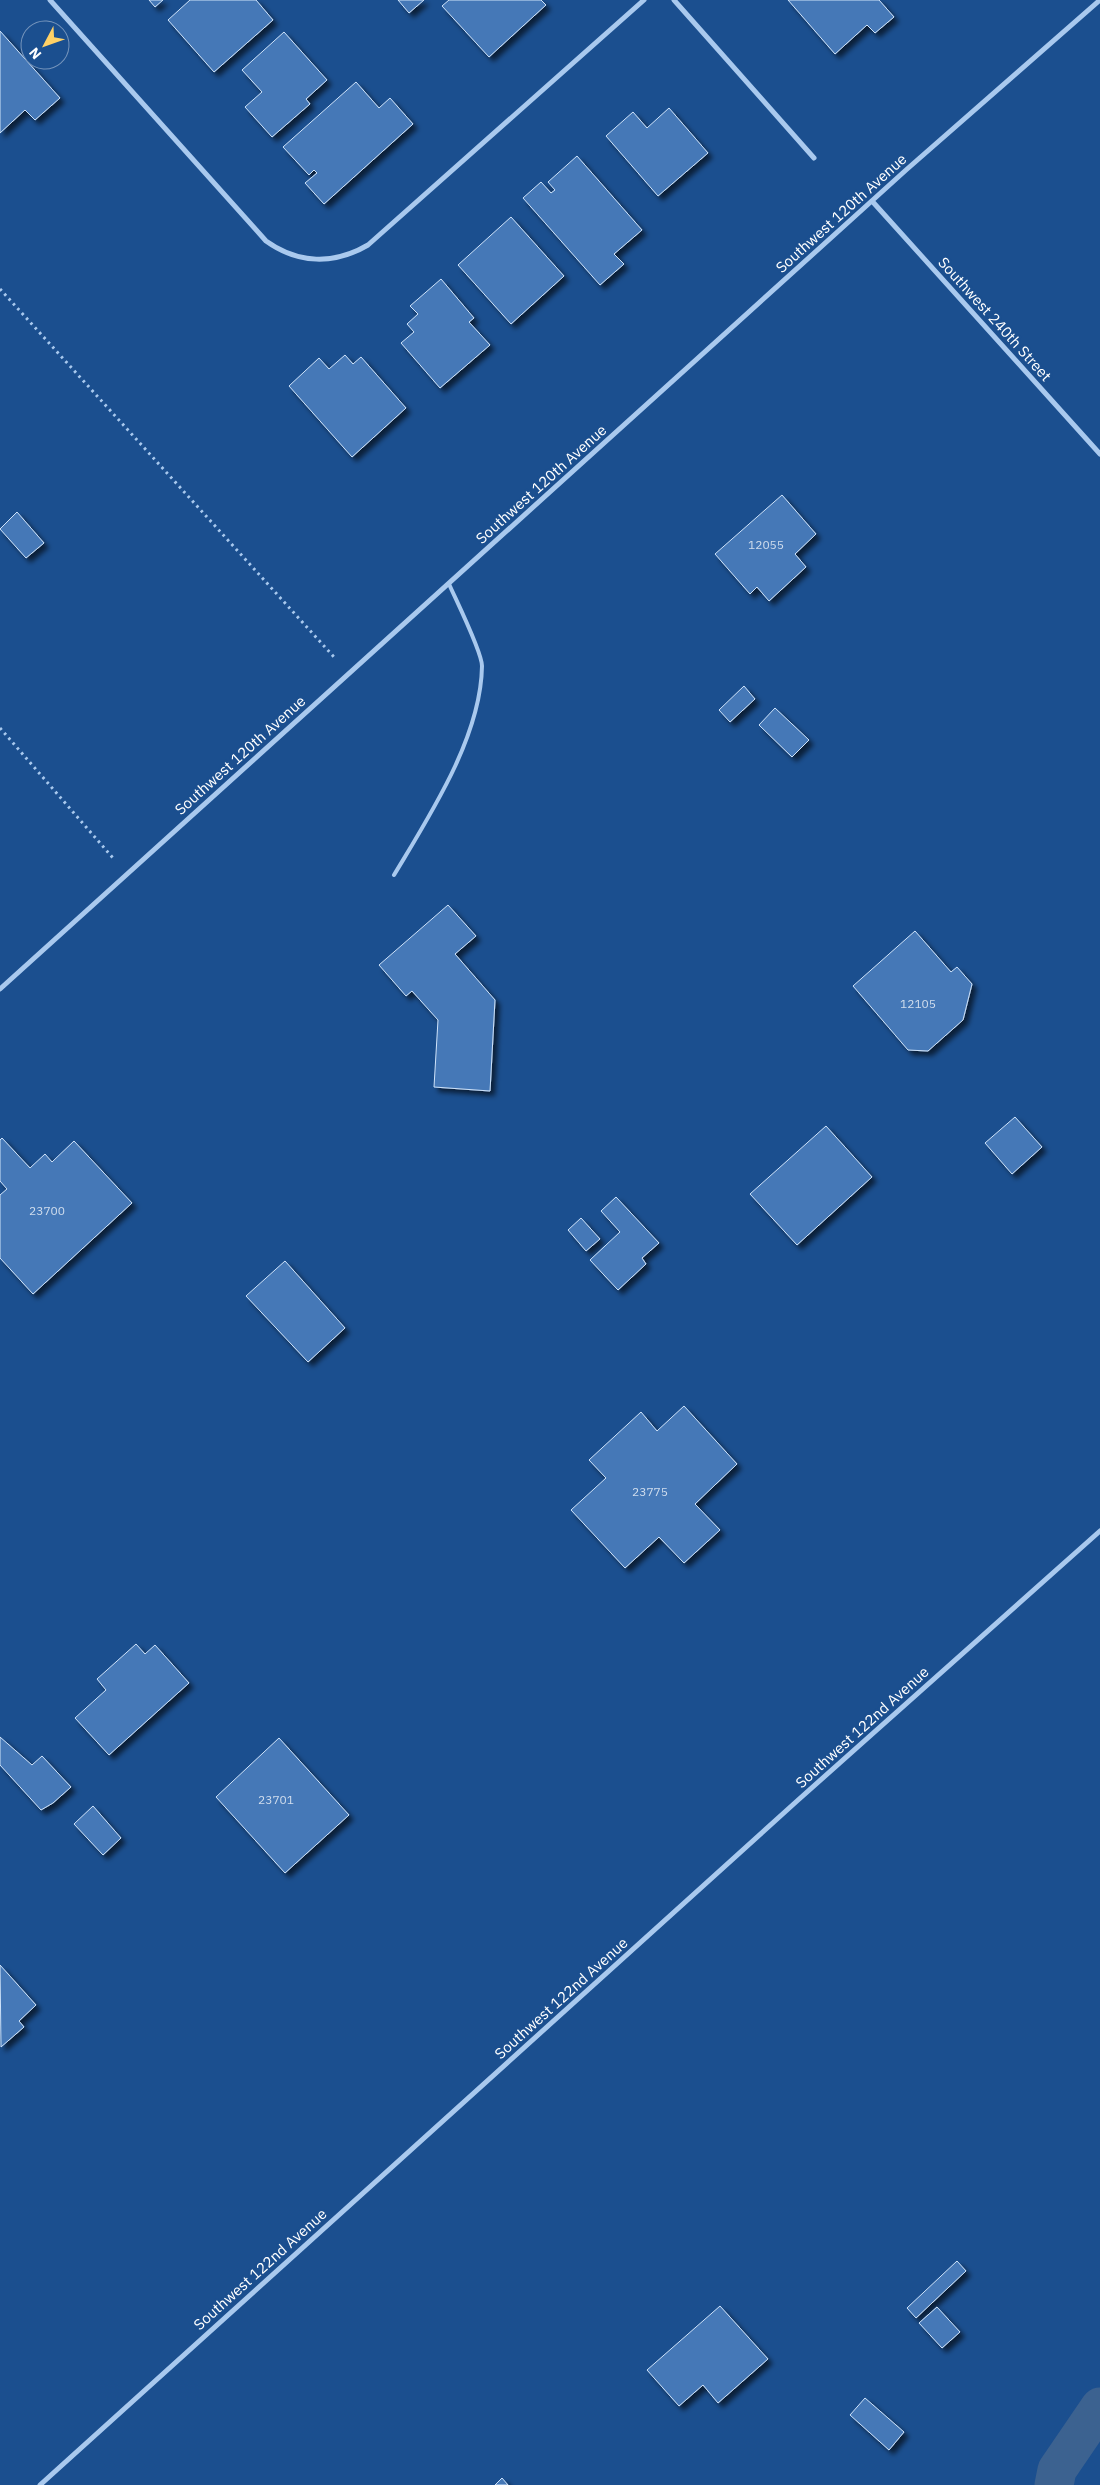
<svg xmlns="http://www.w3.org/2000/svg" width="1100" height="2485" font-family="'IBM Plex Sans',sans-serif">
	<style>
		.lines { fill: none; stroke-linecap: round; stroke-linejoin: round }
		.canal { stroke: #3c6290; stroke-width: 39 }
		.building { fill: #4478b7; stroke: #cfe3fa; filter: url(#shadow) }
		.path { stroke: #a9c9ee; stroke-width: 3; stroke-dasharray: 2.5 4; stroke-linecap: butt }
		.lane { stroke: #a9c9ee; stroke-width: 4 }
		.street { stroke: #a9c9ee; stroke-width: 5 }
		.labels { text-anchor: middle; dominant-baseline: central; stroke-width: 4.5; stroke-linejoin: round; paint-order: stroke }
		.number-label { font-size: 12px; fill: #d0dded }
		.street-label { font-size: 15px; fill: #fff; stroke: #1b4f8f }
	</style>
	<defs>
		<filter id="shadow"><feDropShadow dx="4.5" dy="4.5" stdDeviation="2.5" flood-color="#0009"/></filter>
	</defs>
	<rect width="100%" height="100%" fill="#1b4f8f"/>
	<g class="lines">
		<!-- canal -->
		<path class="canal" d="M1054,2485L1057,2470L1100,2407"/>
	</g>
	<!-- building -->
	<path class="building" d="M149,0H163L155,7Z
		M190,0H256L273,20L214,72L168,20Z
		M398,0H424L409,13Z
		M449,0H541L546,5L489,57L442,6Z
		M788,0H879L894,17L875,33L867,25L835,54Z
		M0,31L60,98L35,120L25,110L0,133Z
		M284,32L327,80L306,99L310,104L272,137L245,107L262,92L242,70Z
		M356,82L379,108L390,98L413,124L324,204L305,183L317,173L314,170L309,175L283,147Z
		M669,108L708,153L658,196L606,136L633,112L647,128Z
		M577,156L642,230L614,254L624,264L600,285L523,198L541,182L551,193L555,190L548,182Z
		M511,217L564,276L511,324L458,265Z
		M441,279L474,318L469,322L490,345L440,388L401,343L414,332L407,324L418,314L410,306Z
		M345,355L353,364L361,357L406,408L352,457L289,386L319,358L329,369Z
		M782,495L816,534L795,554L806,567L769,601L757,587L750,594L715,554Z
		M17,512L44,543L26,558L0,529Z
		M744,686L755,699L730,722L719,710Z
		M775,708L809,740L792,757L759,725Z
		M448,905L476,936L455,954L495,1000L490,1091L434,1087L438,1020L412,991L406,996L379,965Z
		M915,931L951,972L957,967L972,984L963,1020L928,1051L908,1050L853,986Z
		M1015,1117L1042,1147L1012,1174L985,1143Z
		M826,1126L872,1177L797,1245L750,1194Z
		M2,1138L30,1168L45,1154L52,1162L74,1141L132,1203L33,1294L0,1258V1195L7,1189L0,1181V1140Z
		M616,1197L659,1243L642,1258L646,1264L618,1290L590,1260L620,1232L601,1211Z
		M581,1218L600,1239L586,1251L568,1230Z
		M285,1261L345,1328L308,1362L246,1296Z
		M684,1406L737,1464L695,1504L720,1530L684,1563L659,1537L625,1568L571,1510L606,1478L589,1460L641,1412L657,1431Z
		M136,1644L145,1654L155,1645L189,1683L109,1755L75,1718L106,1690L97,1679Z
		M0,1737L32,1765L42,1756L71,1787L53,1803L41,1810L0,1765Z
		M279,1738L349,1815L285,1873L216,1797Z
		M93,1806L121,1838L103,1855L74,1824Z
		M0,1965L36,2005L19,2021L24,2027L1,2047Z
		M957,2261L966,2271L916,2318L907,2308Z
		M720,2306L768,2359L718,2403L703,2385L679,2406L647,2370Z
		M937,2307L960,2332L942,2348L919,2323Z
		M865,2398L904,2432L889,2450L850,2415Z
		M502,2478L508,2485H495Z"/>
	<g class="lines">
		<!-- path -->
		<path class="path" d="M0,289L334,657
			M0,728L113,858"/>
		<!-- lane -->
		<path class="lane" d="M394,875C430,815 481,737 482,666C482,652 456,600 449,584"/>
		<!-- street -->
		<path class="street" d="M50,0L266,241C298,264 334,265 368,245L644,0
			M674,0L814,158
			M872,201L1100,454
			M0,989L906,170L1100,0
			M40,2485L797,1801L1100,1531"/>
	</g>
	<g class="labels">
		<!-- number labels -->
		<g class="number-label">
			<text x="766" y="544">12055</text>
			<text x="918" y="1003">12105</text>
			<text x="47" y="1210">23700</text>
			<text x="650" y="1491">23775</text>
			<text x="276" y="1799">23701</text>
		</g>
		<!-- street labels -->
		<g class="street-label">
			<text transform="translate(841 213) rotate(-42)">Southwest 120th Avenue</text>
			<text transform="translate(995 319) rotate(48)">Southwest 240th Street</text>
			<text transform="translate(541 484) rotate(-42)">Southwest 120th Avenue</text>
			<text transform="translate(240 755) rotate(-42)">Southwest 120th Avenue</text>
			<text transform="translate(862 1727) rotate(-42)">Southwest 122nd Avenue</text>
			<text transform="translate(561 1998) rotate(-42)">Southwest 122nd Avenue</text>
			<text transform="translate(260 2269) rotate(-42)">Southwest 122nd Avenue</text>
		</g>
	</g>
	<!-- north arrow -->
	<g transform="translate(45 45) rotate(229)"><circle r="24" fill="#1b4f8f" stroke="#7695bc"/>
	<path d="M0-4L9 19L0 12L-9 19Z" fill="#ffd166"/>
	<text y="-8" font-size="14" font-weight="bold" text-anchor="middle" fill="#ffffff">N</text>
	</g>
</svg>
